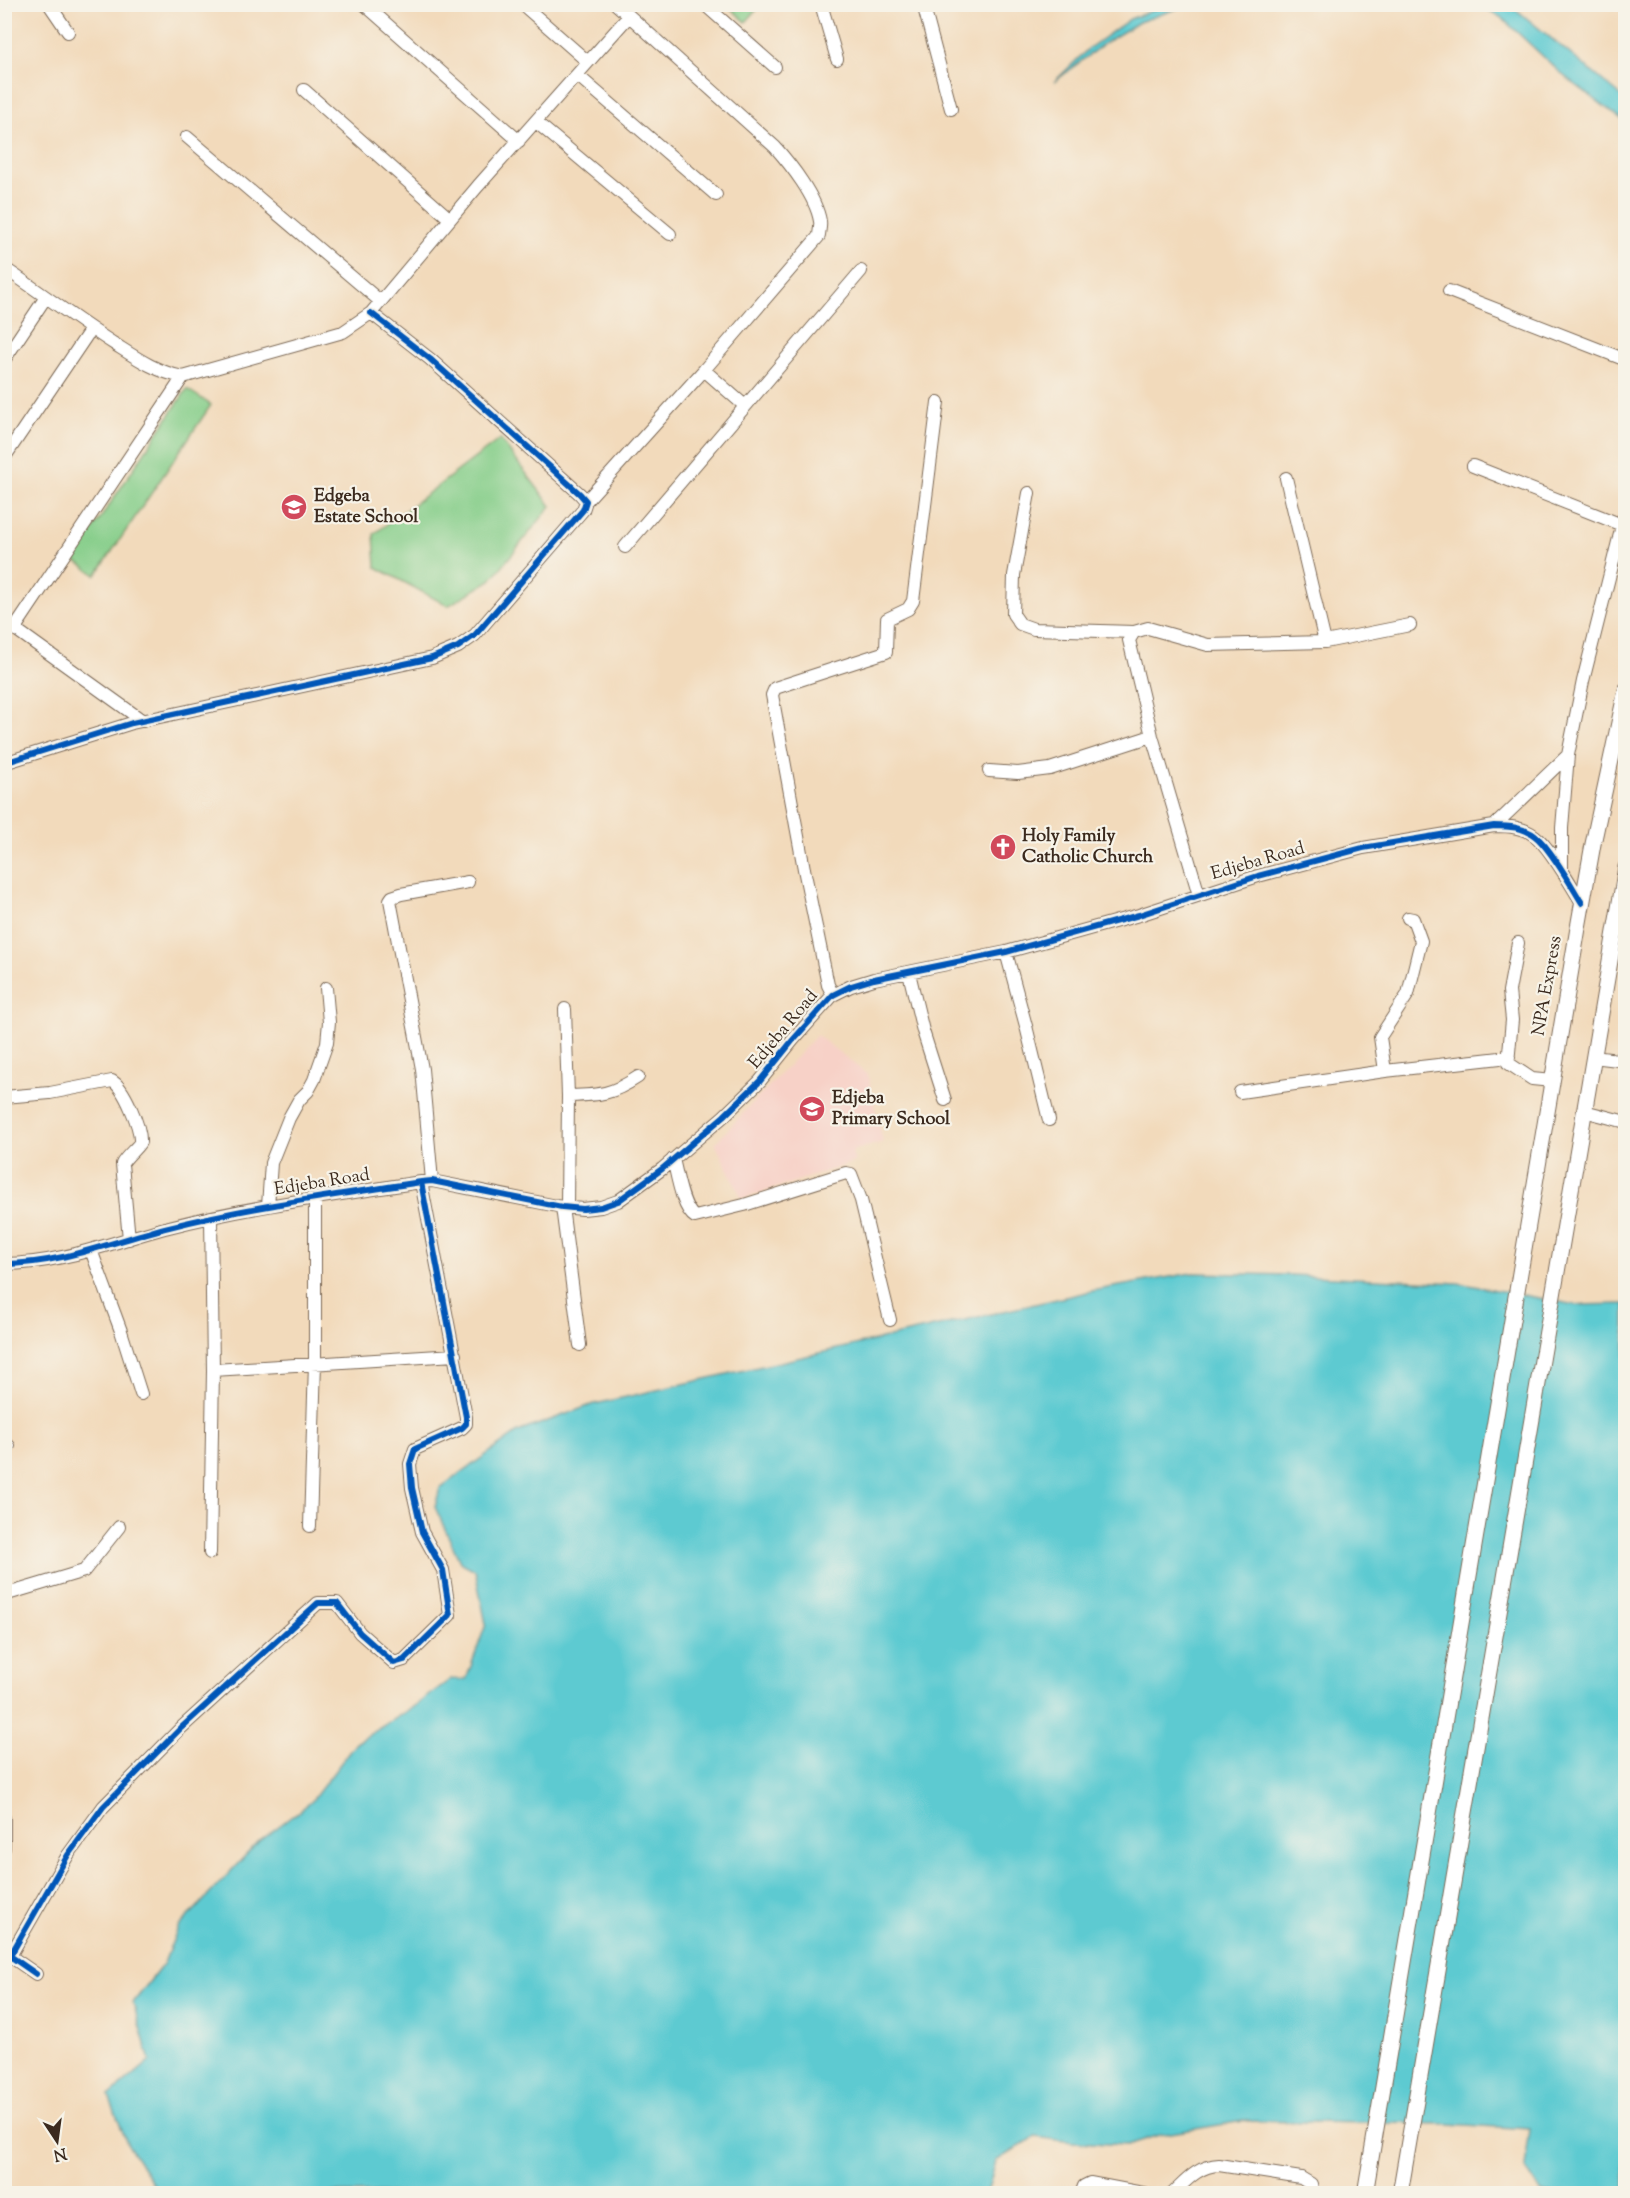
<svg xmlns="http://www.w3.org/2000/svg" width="1630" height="2198" font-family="'Sorts Mill Goudy',serif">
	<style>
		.built { fill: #f7d1c7 }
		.green { fill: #86ce8a; stroke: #607c54; stroke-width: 1.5 }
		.water { fill: #5dcad1; stroke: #4c7a78; stroke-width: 1.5 }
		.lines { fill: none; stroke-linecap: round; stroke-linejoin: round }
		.minor-casing { stroke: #7b6855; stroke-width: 14 }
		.major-casing { stroke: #7b6855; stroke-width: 17 }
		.minor { stroke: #fff; stroke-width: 12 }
		.major { stroke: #fff; stroke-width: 15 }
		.cycleway-casing { stroke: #f7f3e8; stroke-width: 10 }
		.cycleway { stroke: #0057b8; stroke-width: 6 }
		.labels { text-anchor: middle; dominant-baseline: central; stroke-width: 4.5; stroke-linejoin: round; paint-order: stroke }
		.poi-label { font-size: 18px; font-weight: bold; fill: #3b2a1e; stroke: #f7f3e8; text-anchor: start }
		.street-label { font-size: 18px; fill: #3b2a1e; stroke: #f7f3e8 }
	</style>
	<rect width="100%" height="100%" fill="#f7f3e8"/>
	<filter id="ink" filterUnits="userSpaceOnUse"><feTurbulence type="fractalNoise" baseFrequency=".0167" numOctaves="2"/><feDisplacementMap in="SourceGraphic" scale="12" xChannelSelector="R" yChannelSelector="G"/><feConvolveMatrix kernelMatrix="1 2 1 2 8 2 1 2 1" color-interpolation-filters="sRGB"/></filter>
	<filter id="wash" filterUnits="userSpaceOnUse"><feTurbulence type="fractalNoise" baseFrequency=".008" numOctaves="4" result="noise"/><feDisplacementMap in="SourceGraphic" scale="24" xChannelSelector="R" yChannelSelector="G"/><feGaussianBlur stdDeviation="1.35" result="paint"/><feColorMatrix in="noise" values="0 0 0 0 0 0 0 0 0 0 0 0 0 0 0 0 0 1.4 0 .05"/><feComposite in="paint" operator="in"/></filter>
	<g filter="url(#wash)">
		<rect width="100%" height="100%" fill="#f2dabb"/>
		<!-- built -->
		<path class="built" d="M817,1035L868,1075L883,1142L852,1151L855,1162L742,1199L715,1143Z"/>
		<!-- green -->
		<path class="green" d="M731,4L757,5L760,6L746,22L729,7Z
			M187,389L211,405L96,575L73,559Z
			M500,439L551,506L491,580L448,606L376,567L374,534Z"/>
		<!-- water -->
		<path class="water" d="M1170,4L1187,5L1139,22L1106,42L1054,82L1088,49L1130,19Z
			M1480,5H1506L1519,12L1625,99V121L1617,116L1564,76L1502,18Z
			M1192,1273L1291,1275L1458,1283L1576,1305L1625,1304V2193H1542L1525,2167L1530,2129L1449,2124L1243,2121L1159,2135L1127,2145L1073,2142L1035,2137L996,2161L987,2193H159L127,2143L109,2096L150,2061L133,2003L164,1963L178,1928L259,1841L311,1802L356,1743L413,1707L451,1679L466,1680L486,1624L475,1570L460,1562L435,1507L440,1488L518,1432L591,1405L1092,1291Z"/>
	</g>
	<g filter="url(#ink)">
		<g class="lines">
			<defs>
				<path id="minor" d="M49,4L68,32
					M364,4L519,141
					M522,4L588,62
					M704,4L775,67
					M821,4L837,59
					M923,4L951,109
					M577,75L716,195
					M304,90L450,219
					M536,122L670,234
					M187,137L380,301
					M4,268C42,293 78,321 116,345C138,359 157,372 183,377L343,332L371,313L478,186L629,16
					M1449,291L1626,360
					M4,360L46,297
					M704,370L745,406
					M4,458L91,329
					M1473,466L1622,525
					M1029,493L1014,575L1013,614L1020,624L1034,629L1134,632
					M586,501L704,370L819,236C819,231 821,226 820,221C816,197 791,165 775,147L616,4
					M625,547L861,271
					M4,621L143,721
					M15,628L183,377
					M1325,642L1410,625
					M4,763L132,723L432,658L458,647L475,635L583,510L586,501L580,494L430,359L371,313
					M989,771L1018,773L1050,769L1152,736
					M1494,826L1568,755
					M1562,870V828L1568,755L1583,681L1626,510
					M1199,895L1152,736L1129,640L1134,632L1148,628L1208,645L1325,642L1286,478
					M1408,918L1413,919L1421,941L1408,994L1380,1037L1385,1071L1509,1057
					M1518,943L1509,991L1512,1020L1508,1063L1532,1079L1552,1081
					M1006,952L1026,1026L1049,1120
					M909,973L923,1031L945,1100
					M833,995L828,985L804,869L772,695L775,688L886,652L887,619L908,609L913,601L938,402
					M565,1009L568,1096L567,1208
					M1593,1057L1626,1061
					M1240,1092L1385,1071
					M568,1096C600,1095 611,1095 638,1077
					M4,1097L50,1093L112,1081C124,1087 141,1128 140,1142C139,1146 125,1157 122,1164L129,1239
					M1584,1111L1626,1122
					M673,1159C677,1174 682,1209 695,1217L744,1205L846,1173L851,1174L861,1200L890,1320
					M432,1181L422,1069L390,900L392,897L401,894L468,882
					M268,1206L271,1163L289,1118L299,1100L308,1091L314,1080L327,1043L329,1022L326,988
					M562,1207L580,1345
					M91,1250L121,1331L141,1394
					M4,1264C62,1264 114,1241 169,1227C252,1206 337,1195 421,1182L432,1181L562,1207L583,1209L601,1207L618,1201L662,1169L724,1116L760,1081L793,1040L833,995L851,986L874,979L1006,952L1139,915L1258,876L1363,848L1494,826C1509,826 1523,827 1535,836C1550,847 1572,887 1582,903
					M213,1370L455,1355
					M4,1450L9,1446
					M310,1526L315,1363V1199
					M210,1553L213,1370L211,1217
					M4,1595L84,1571L119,1527
					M4,1818V1848
					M36,1974L10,1956L68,1855L103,1807L181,1728L318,1603H337L360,1633L394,1663L404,1660L450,1615L443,1570L422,1532L412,1488L410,1464L415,1449L462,1428L466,1424V1417L421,1182
					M1081,2194L1084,2186L1090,2183L1148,2194
					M1172,2194C1187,2180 1198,2166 1219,2165L1301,2178L1311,2184L1313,2194"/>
				<path id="major" d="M1365,2194L1578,928L1593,844L1626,690
					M1400,2194L1626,867"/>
			</defs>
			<!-- minor casing -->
			<use href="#minor" class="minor-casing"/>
			<!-- major casing -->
			<use href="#major" class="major-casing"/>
			<!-- minor -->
			<use href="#minor" class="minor"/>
			<!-- major -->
			<use href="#major" class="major"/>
			<defs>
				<path id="cycleway" d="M4,763L132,723L432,658L458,647L475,635L583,510L586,501L580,494L430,359L371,313
					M4,1264C62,1264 114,1241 169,1227C252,1206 337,1195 421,1182L432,1181L562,1207L583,1209L601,1207L618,1201L662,1169L724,1116L760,1081L793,1040L833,995L851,986L874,979L1006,952L1139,915L1258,876L1363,848L1494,826C1509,826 1523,827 1535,836C1550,847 1572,887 1582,903
					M36,1974L10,1956L68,1855L103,1807L181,1728L318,1603H337L360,1633L394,1663L404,1660L450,1615L443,1570L422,1532L412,1488L410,1464L415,1449L462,1428L466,1424V1417L421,1182"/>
			</defs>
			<!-- cycleway casing -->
			<use href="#cycleway" class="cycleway-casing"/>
			<!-- cycleway -->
			<use href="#cycleway" class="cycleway"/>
		</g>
	</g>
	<!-- icons -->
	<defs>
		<symbol id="school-disc" viewBox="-11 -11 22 22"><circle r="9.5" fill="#d1495b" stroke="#f7f3e8"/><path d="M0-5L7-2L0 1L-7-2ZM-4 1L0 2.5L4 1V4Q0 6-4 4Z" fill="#fff"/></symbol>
		<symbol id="church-disc" viewBox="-11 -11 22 22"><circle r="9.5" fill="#d1495b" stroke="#f7f3e8"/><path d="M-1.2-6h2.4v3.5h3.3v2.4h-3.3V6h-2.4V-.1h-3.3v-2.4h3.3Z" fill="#fff"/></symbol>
	</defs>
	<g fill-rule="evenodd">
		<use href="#school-disc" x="279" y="492" width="30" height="30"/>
		<use href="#church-disc" x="988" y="832" width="30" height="30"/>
		<use href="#school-disc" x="797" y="1094" width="30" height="30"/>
	</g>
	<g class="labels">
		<!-- poi labels -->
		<g class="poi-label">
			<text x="314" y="497">Edgeba<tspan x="314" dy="21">Estate School</tspan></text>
			<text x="1022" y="837">Holy Family<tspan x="1022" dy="21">Catholic Church</tspan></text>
			<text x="832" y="1099">Edjeba<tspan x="832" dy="21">Primary School</tspan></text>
		</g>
		<!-- street labels -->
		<g class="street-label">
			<text transform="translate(1258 862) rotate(-16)">Edjeba Road</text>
			<text transform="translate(1548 986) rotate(-80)">NPA Express</text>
			<text transform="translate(784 1030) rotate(-50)">Edjeba Road</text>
			<text transform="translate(322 1183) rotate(-9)">Edjeba Road</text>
		</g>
	</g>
	<!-- margin -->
	<rect width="1630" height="2198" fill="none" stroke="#f7f3e8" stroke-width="24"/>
	<!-- north arrow -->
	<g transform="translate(57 2141) rotate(167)" stroke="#f7f3e8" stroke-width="4.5" paint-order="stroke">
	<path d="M0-4.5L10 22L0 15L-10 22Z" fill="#3b2a1e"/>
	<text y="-9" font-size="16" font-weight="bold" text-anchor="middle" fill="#3b2a1e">N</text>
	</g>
</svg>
